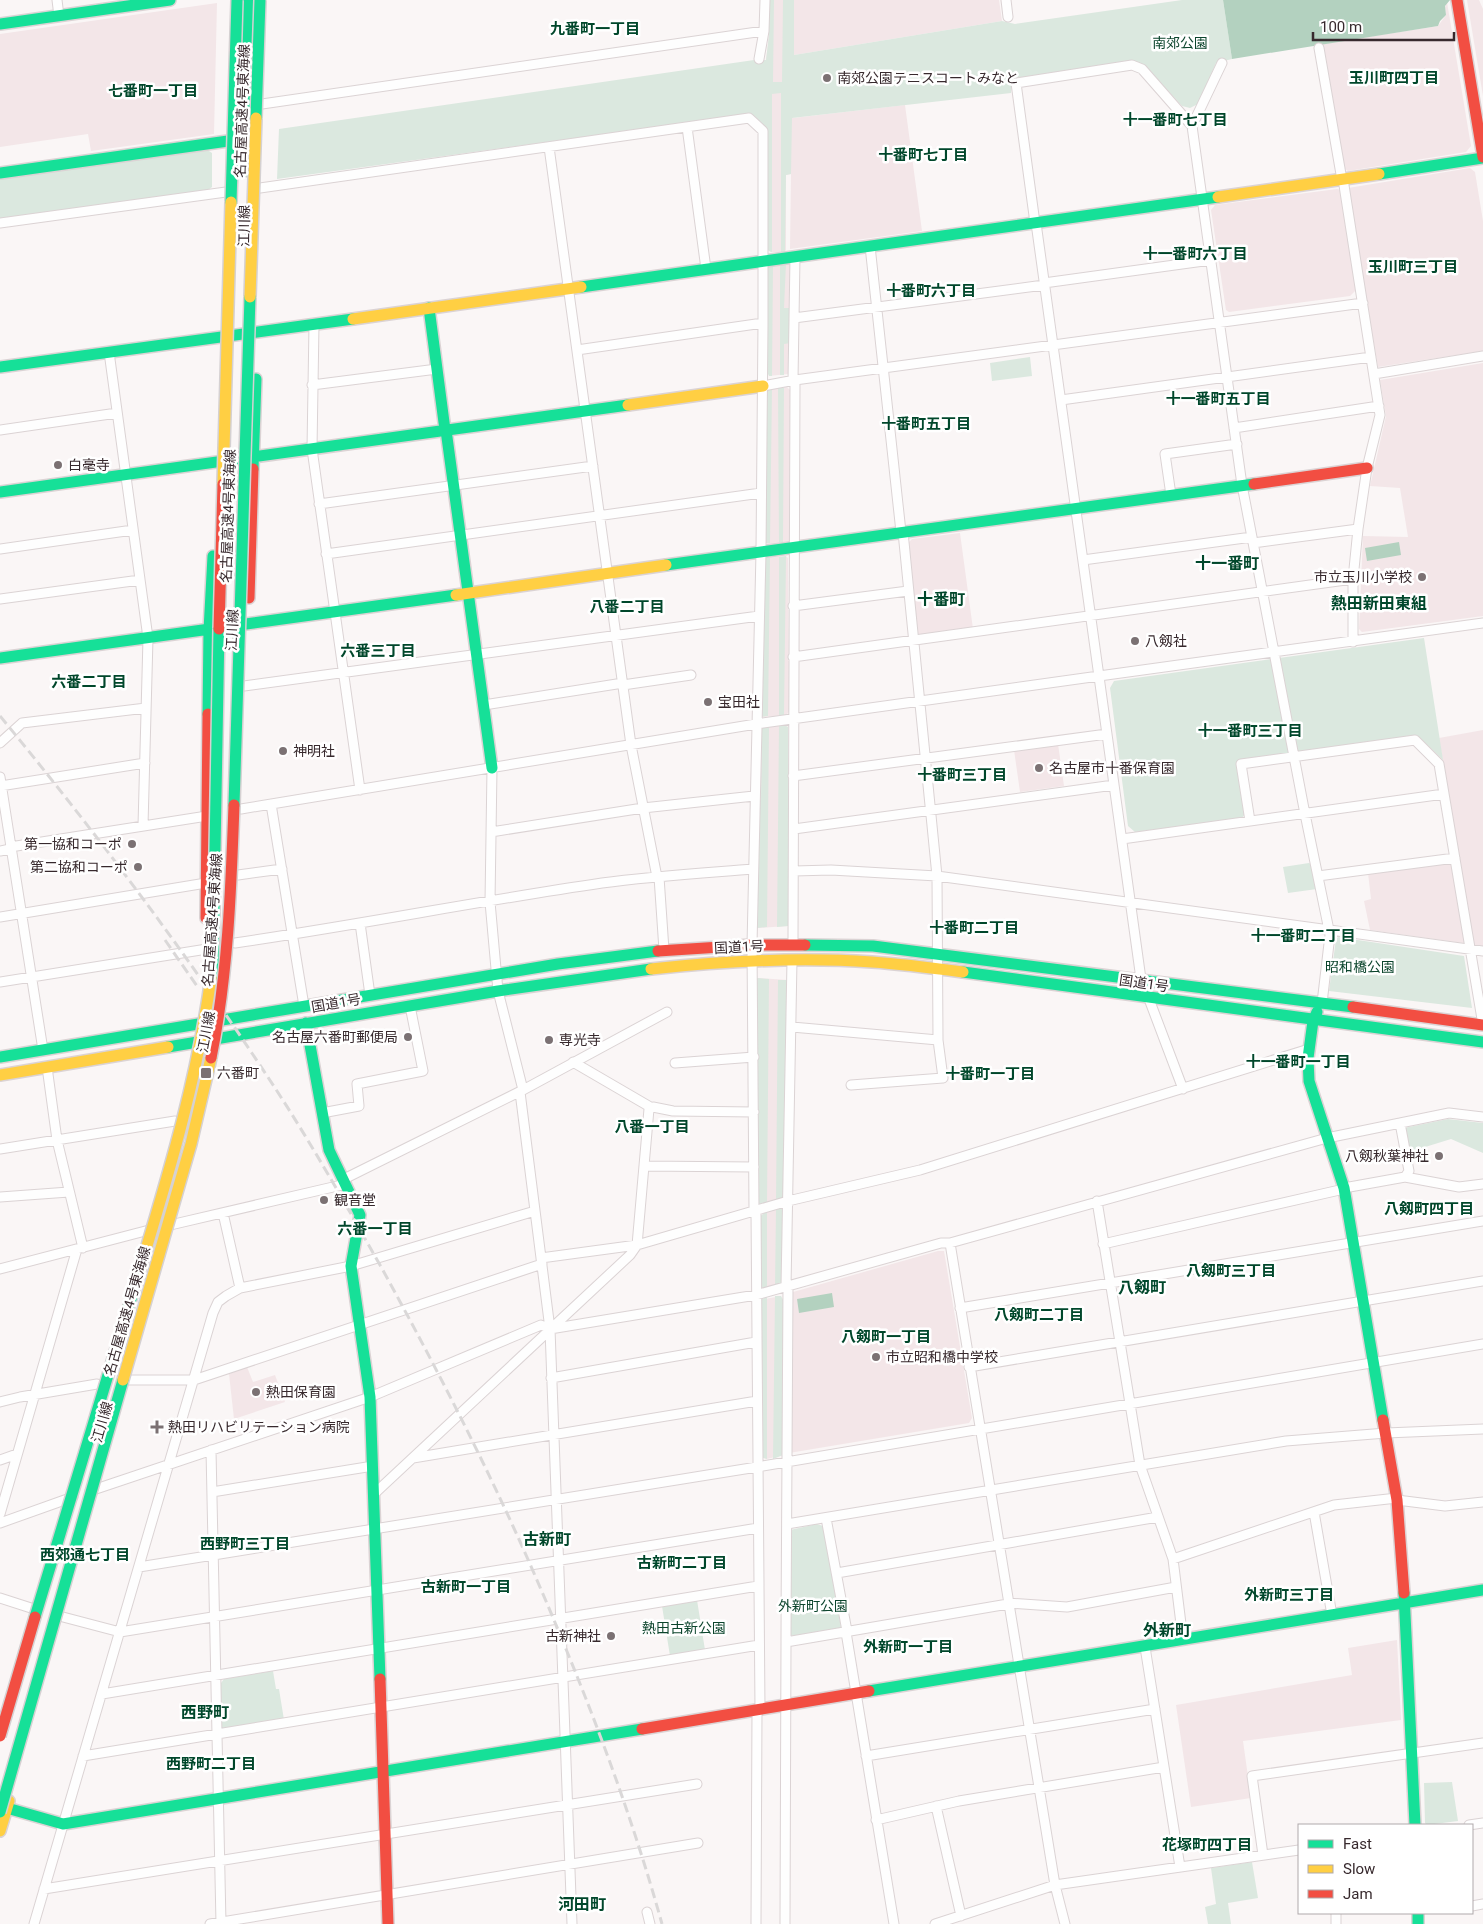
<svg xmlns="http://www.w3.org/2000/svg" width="1483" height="1924" font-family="Roboto,'Noto Sans JP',sans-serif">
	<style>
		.built { fill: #f3e6e8 }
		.green { fill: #dbe8df }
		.water { fill: #b3d1bf }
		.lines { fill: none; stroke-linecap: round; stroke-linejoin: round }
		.street-casing { stroke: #dbd3d4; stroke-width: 11 }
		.fast-casing { stroke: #dbd3d4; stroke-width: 14 }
		.slow-casing { stroke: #dbd3d4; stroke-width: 14 }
		.jam-casing { stroke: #dbd3d4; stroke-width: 14 }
		.street { stroke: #fefefe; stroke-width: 9 }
		.fast { stroke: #16e098; stroke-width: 11 }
		.slow { stroke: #ffcf43; stroke-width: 11 }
		.jam { stroke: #f24e42; stroke-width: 11 }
		.rail { stroke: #dad8d8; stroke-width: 3; stroke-dasharray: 10 5; stroke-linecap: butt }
		.fast-bridge-casing { stroke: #d5d1d2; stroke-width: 14; stroke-linecap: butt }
		.slow-bridge-casing { stroke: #d5d1d2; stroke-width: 14; stroke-linecap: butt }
		.jam-bridge-casing { stroke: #d5d1d2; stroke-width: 14; stroke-linecap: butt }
		.fast-bridge { stroke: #16e098; stroke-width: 11 }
		.slow-bridge { stroke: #ffcf43; stroke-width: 11 }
		.jam-bridge { stroke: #f24e42; stroke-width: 11 }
		.poi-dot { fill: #7b7173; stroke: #fff; stroke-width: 2 }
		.labels { text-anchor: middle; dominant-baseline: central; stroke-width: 5; stroke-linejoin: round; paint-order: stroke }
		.park-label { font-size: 14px; fill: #0c452d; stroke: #fff }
		.poi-label { font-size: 14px; fill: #37292d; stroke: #fff; text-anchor: start }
		.street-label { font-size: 14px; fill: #37292d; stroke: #fff }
		.neighbourhood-label { font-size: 15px; font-weight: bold; fill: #00472b; stroke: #fff }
		.quarter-label { font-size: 16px; font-weight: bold; fill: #00472b; stroke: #fff }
	</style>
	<rect width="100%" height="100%" fill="#faf6f6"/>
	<!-- built -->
	<path class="built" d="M769,0H999L1002,21L794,55L793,82H772L766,60L769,35Z
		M1467,0H1479L1483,9V96Z
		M1447,2L1471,146L1466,152L1348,171L1342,167L1322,44L1438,26L1446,15L1445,7Z
		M217,3L214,134L91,151L88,134L0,147V34Z
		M761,93H793V118L905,105L922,231L790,249L791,174L786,175V250L785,252H770L767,246V128L761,122Z
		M1470,168L1475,172L1483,221V351L1378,367L1348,188Z
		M1337,189L1341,190L1356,290L1350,296L1229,312L1226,310L1211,210L1215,205Z
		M788,263L791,265L790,372L788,374L769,376L768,267Z
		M1483,363V616L1362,632L1359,629L1363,536L1408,537L1400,488L1370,486L1386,416L1380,380Z
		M787,387L790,390L789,541L767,544L769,389Z
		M960,533L973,629L921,636L917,632L909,542L912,539Z
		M786,556L788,558L789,712L786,715L761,717L765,558Z
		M784,725L788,727V926L757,928L758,731L764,727Z
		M1483,730V946L1474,945L1439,738Z
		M1058,744L1064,786L1020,792L1014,750Z
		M1451,862L1465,941L1463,943L1370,930L1364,901L1371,899L1368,873Z
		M757,978L788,980L785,1197L767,1203L757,1204Z
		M784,1206L783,1285L758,1288L767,1211Z
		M938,1251H944L972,1418L969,1423L789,1453L791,1295L793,1292Z
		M781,1296L783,1455L767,1459L760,1457L759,1300Z
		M247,1367L253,1382L275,1375L285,1402L234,1419L229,1374Z
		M1397,1640L1401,1720L1243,1741L1251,1798L1191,1807L1176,1705L1352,1675L1348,1648Z"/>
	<!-- green -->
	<path class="green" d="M769,0H774L773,82H782L783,0H794V55L1002,21L1015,24L1182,0H1223L1232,59L1216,63L1198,104L1190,108L1182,106L1145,66L1140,63L1132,62L1012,79L1011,93L792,118L791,174L786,175L785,252H781V93L772,94V252L767,250V128L751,114L277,179L279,129L754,60H766L769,35Z
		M206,149L212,153V187L208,190L0,219V177Z
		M786,263L784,308H792L791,343L784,344V375H780V264Z
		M773,264L772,376H769L767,372L768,267Z
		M1030,357L1032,376L992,381L990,363Z
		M778,388H784L783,542H779Z
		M769,389H772L770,543H765L766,393Z
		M786,556L784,715H779V557Z
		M765,558H770L768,716L761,717Z
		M1424,638L1443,760L1417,735L1238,761L1245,814L1242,818L1135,832L1128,826L1110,688L1114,681Z
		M784,725L788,727V926L777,927L779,726Z
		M764,727H769L767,927L757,928L758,801L761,800L762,729Z
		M1309,863L1312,865L1317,889L1288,893L1283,867Z
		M1338,937L1464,956L1472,1008L1329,991L1336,939Z
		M757,978L769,979L767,1203L757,1204Z
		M778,980H788L785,1197L776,1201Z
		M1448,1119L1483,1123V1153L1451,1139L1409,1152L1404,1128Z
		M784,1206L783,1285L775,1287L776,1209Z
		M767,1211V1288H758V1218Z
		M775,1296H781L786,1305L783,1455L773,1459Z
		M767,1297V1459L760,1457L759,1300Z
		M817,1524L823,1526L841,1627L840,1629L794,1636L790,1635V1530Z
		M697,1600L705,1650L670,1656L662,1606Z
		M273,1671L276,1689H279L284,1720L224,1729L221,1727V1683L224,1679Z
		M1452,1782L1458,1821L1427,1825L1425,1823L1424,1783Z
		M1252,1862L1258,1898L1228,1903L1231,1924H1208L1205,1907L1216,1904L1211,1868Z"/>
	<!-- water -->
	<path class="water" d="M1223,0H1450L1445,6L1446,15L1440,21L1438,26L1232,59Z
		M1399,542L1401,555L1367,561L1365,548Z
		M832,1293L834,1307L799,1313L797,1299Z"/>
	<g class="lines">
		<defs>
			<path id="street" d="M57,0L59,16
				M1006,0L1008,17
				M1319,48L1342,180
				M759,59L764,31L765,0
				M262,104L764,31
				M1192,126L1222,63
				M687,127L706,269
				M549,147L631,745L657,877
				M1343,179L1380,415L1367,468L1358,529L1353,579V642
				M260,188L749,118L763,131V323L761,552L752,945L754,1211
				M0,223L226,192
				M1035,223L1016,83L1132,65L1142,69L1192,126L1242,485L1305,814L1330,935L1322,1003
				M1036,223L1141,979
				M870,246L901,532
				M1044,283L1211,260
				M794,318L1044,285
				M314,324L312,449L360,790
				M577,350L763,323
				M109,352L148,638L143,826
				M1374,374L1483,356
				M793,380L795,257
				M312,385L437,369
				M763,386L795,380L1363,303
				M1061,400L1371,357
				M1234,428L1379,406
				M0,430L117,413
				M1171,495L1165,454L1237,444
				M319,504L593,466
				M903,532L937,876L938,1040
				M1253,543L1358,529
				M0,549L133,530
				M326,554L761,493
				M1083,560L1252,537
				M0,599L140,580
				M793,606L908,591
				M793,657L1353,579
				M1099,676L1483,623
				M623,685L691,675
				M244,686L759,616
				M484,705L623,683
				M0,743L22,723L146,708
				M492,768L490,902L498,991L523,1090
				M793,776L1107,734
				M0,777L43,1050
				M0,786L145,763
				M271,804L304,1006
				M241,809L756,724L1099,676
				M1250,821L1241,764L1415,740L1439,764L1483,1025
				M794,829L1114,785
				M491,832L643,808L754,796
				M1122,839L1444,794
				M10,847L207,816
				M0,851L10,849
				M794,871L831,870L937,876L1483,951
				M238,875L282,869
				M1318,876L1455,858
				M659,877L664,950
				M0,917L206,883
				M360,923L370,995
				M235,943C358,925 479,901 602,883C652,876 703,873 753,869
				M793,944L795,380
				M0,982L207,949
				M1149,999L1183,1089
				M792,1027L938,1040L943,1078L851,1085
				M573,1062L652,1108
				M675,1063L754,1057
				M47,1067L57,1140L83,1248
				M520,1092L550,1329L572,1924
				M322,1113L359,1106L357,1084L423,1071L410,1006
				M1400,1123L1409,1171L1405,1177
				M0,1149L175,1121
				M644,1166L754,1167
				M344,1179L523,1090L667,1012
				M1344,1188L1405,1177L1459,1187L1483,1184
				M0,1197L69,1192
				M1097,1201L1140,1465L1173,1559L1183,1640
				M756,1211L760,1710
				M223,1213L240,1288
				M166,1226L346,1184
				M950,1243L1055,1885L1065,1924
				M1103,1244L1344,1189
				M541,1258L637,1245L788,1201L920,1170L1309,1049
				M0,1269L153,1229
				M786,1287L792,960
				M960,1308L1483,1221
				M969,1367L1483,1281
				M551,1378L756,1342
				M129,1380H194L542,1264
				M0,1402L20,1397L97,1384
				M211,1450L221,1924
				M413,1458L757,1401
				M0,1460L17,1454
				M90,1491L370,1397L541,1325L550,1329L756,1295L941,1243H950L1327,1138L1449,1113L1483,1117
				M212,1492L373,1466
				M374,1494L630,1255L637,1245L649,1109L653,1107L673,1111L754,1112
				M1397,1500L1445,1506L1483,1502
				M1314,1512L1332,1615
				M0,1514L77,1249
				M826,1518L847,1631
				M0,1523L73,1497
				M787,1524L1286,1441L1386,1433L1483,1429
				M1173,1559L1334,1505L1397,1498
				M139,1567L757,1467L1483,1344
				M837,1573L1158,1517
				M0,1598L31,1608
				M1008,1603L1067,1607L1176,1587
				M63,1617L120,1632L758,1528
				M846,1632L894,1924
				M786,1642L1008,1604
				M1145,1647L1180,1867
				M102,1694L758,1586
				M83,1756L759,1645
				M866,1756L1155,1709
				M936,1806L961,1916
				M876,1820L959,1801L1164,1767
				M1469,1825L1483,1823
				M1263,1855L1252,1776L1483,1743
				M44,1889L697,1784
				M1472,1906L1483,1904
				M647,1912L650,1924
				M1336,1913V1924
				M34,1924L213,1313L218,1302L226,1296L240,1288L351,1266L535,1211
				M210,1924L698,1843
				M756,1924L757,1710
				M785,1924C787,1712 785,1499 788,1287
				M935,1924L1055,1885L1299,1850"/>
			<path id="fast" d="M248,0L245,121L248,171
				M0,24L170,0
				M0,173L228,141
				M1379,174L1483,158
				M581,287L1218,197
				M429,308L445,430
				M0,367L353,319
				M446,430L492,768
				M253,469L256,379
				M0,492L628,405
				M666,565L1254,484
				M0,658L456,595
				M208,714L209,630L213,556
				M805,945L873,946L1353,1007
				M963,972L1483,1042
				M1317,1012L1313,1021L1308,1058L1309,1081L1344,1188L1383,1420
				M306,1023L329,1150L360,1215L351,1266L370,1397L380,1679
				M168,1047L498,991L651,969
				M0,1057L558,964L658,951
				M1404,1593L1415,1825
				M869,1691L1483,1590
				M0,1806L63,1824L642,1729
				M1418,1913V1924"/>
			<path id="slow" d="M1218,197L1379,174
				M353,319L581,287
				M628,405L763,386
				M456,595L666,565
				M651,969C724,961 799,957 872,962C902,964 933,968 963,972
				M0,1075L168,1047
				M0,1831L9,1801"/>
			<path id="jam" d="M1457,0L1483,157
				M1254,484L1367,468
				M249,598L253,469
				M206,918L208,714
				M658,951L752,945H805
				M1353,1007L1483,1025
				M1383,1420L1397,1500L1404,1593
				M380,1679L388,1924
				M642,1729L869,1691"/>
		</defs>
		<!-- street casing -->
		<use href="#street" class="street-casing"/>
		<!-- fast casing -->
		<use href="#fast" class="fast-casing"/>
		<!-- slow casing -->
		<use href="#slow" class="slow-casing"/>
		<!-- jam casing -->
		<use href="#jam" class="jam-casing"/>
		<!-- street -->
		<use href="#street" class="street"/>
		<!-- fast -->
		<use href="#fast" class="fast"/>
		<!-- slow -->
		<use href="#slow" class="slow"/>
		<!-- jam -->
		<use href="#jam" class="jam"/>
		<!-- rail -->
		<path class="rail" d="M0,716C99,836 192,961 277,1091C314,1148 347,1207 380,1265C434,1363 485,1462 530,1564C581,1681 628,1801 662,1924
			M165,940L199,989"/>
		<defs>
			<path id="fast-bridge" d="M256,118L260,0
				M231,202L237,0
				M234,805L250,297
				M211,977L213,960L219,629
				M35,1617L143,1259
				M0,1812L123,1380"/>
			<path id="slow-bridge" d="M250,297L256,118
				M223,484L231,202
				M143,1259C171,1166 198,1074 211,977
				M123,1380L191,1144L211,1058"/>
			<path id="jam-bridge" d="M219,629L223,484
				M211,1058C228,975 231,890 234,805
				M0,1736L35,1617"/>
		</defs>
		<!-- fast-bridge casing -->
		<use href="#fast-bridge" class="fast-bridge-casing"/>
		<!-- slow-bridge casing -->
		<use href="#slow-bridge" class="slow-bridge-casing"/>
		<!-- jam-bridge casing -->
		<use href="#jam-bridge" class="jam-bridge-casing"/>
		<!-- fast-bridge -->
		<use href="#fast-bridge" class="fast-bridge"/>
		<!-- slow-bridge -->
		<use href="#slow-bridge" class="slow-bridge"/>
		<!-- jam-bridge -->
		<use href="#jam-bridge" class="jam-bridge"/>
	</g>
	<!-- markers -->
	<g class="poi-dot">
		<circle cx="827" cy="78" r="5"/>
		<circle cx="58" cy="465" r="5"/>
		<circle cx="1422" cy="577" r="5"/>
		<circle cx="1135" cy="641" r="5"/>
		<circle cx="708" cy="702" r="5"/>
		<circle cx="283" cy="751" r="5"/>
		<circle cx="1039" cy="768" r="5"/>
		<circle cx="132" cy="844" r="5"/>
		<circle cx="138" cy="867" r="5"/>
		<circle cx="408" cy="1037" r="5"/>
		<circle cx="549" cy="1040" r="5"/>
		<rect x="200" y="1067" width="12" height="12" rx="2.5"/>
		<circle cx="1439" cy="1156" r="5"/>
		<circle cx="324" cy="1200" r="5"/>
		<circle cx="876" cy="1357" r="5"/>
		<circle cx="256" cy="1392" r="5"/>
		<path d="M154.5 1419.5h5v5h5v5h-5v5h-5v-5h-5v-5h5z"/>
		<circle cx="611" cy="1636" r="5"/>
	</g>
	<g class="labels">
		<!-- park labels -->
		<g class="park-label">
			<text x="1180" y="43">南郊公園</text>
			<text x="1360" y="967">昭和橋公園</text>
			<text x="813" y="1606">外新町公園</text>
			<text x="684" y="1628">熱田古新公園</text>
		</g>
		<!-- poi labels -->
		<g class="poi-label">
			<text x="837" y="78">南郊公園テニスコートみなと</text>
			<text x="68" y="465">白毫寺</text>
			<text x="1412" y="577" text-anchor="end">市立玉川小学校</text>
			<text x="1145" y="641">八剱社</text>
			<text x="718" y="702">宝田社</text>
			<text x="293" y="751">神明社</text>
			<text x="1049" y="768">名古屋市十番保育園</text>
			<text x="122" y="844" text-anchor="end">第一協和コーポ</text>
			<text x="128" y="867" text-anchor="end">第二協和コーポ</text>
			<text x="398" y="1037" text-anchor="end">名古屋六番町郵便局</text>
			<text x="559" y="1040">専光寺</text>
			<text x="217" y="1073">六番町</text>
			<text x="1429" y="1156" text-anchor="end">八剱秋葉神社</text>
			<text x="334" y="1200">観音堂</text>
			<text x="886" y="1357">市立昭和橋中学校</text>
			<text x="266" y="1392">熱田保育園</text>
			<text x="168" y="1427">熱田リハビリテーション病院</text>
			<text x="601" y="1636" text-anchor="end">古新神社</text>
		</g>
		<!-- street labels -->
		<g class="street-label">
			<text transform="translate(242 111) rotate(-88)">名古屋高速4号東海線</text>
			<text transform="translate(244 226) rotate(-89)">江川線</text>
			<text transform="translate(228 516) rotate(-88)">名古屋高速4号東海線</text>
			<text transform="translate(232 630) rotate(-87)">江川線</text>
			<text transform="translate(212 920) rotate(-86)">名古屋高速4号東海線</text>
			<text transform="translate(739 947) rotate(-3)">国道1号</text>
			<text transform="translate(1144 983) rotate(8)">国道1号</text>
			<text transform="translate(336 1003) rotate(-10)">国道1号</text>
			<text transform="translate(206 1032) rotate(-79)">江川線</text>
			<text transform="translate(127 1311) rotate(-74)">名古屋高速4号東海線</text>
			<text transform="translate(102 1422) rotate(-74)">江川線</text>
		</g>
		<!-- neighbourhood labels -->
		<g class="neighbourhood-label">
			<text x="595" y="29">九番町一丁目</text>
			<text x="1394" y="78">玉川町四丁目</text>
			<text x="153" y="91">七番町一丁目</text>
			<text x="1175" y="120">十一番町七丁目</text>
			<text x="923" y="155">十番町七丁目</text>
			<text x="1195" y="254">十一番町六丁目</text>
			<text x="1413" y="267">玉川町三丁目</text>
			<text x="931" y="291">十番町六丁目</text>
			<text x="1218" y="399">十一番町五丁目</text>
			<text x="926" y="424">十番町五丁目</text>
			<text x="627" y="607">八番二丁目</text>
			<text x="378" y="651">六番三丁目</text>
			<text x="89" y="682">六番二丁目</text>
			<text x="1250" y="731">十一番町三丁目</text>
			<text x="962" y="775">十番町三丁目</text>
			<text x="974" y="928">十番町二丁目</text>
			<text x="1303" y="936">十一番町二丁目</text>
			<text x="1298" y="1062">十一番町一丁目</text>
			<text x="990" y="1074">十番町一丁目</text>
			<text x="652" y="1127">八番一丁目</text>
			<text x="1429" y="1209">八剱町四丁目</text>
			<text x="375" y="1229">六番一丁目</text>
			<text x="1231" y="1271">八剱町三丁目</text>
			<text x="1039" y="1315">八剱町二丁目</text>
			<text x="886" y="1337">八剱町一丁目</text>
			<text x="245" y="1544">西野町三丁目</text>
			<text x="85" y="1555">西郊通七丁目</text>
			<text x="682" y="1563">古新町二丁目</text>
			<text x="466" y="1587">古新町一丁目</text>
			<text x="1289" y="1595">外新町三丁目</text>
			<text x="908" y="1647">外新町一丁目</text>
			<text x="211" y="1764">西野町二丁目</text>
			<text x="1207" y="1845">花塚町四丁目</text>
		</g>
		<!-- quarter labels -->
		<g class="quarter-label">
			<text x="1227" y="563">十一番町</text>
			<text x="941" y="599">十番町</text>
			<text x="1379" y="603">熱田新田東組</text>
			<text x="1142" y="1287">八剱町</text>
			<text x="547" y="1539">古新町</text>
			<text x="1167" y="1630">外新町</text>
			<text x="205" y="1712">西野町</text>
			<text x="582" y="1904">河田町</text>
		</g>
	</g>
	<!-- legend -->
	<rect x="1298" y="1824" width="175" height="90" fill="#ffffff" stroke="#afa9ab"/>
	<rect x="1308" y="1840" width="25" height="8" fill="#16e098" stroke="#afa9ab"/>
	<text x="1343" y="1849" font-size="15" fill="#37292d">Fast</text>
	<rect x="1308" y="1865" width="25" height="8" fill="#ffcf43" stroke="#afa9ab"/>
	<text x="1343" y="1874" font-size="15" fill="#37292d">Slow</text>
	<rect x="1308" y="1890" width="25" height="8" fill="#f24e42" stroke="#afa9ab"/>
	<text x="1343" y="1899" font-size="15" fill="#37292d">Jam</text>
	<!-- scale -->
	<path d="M1313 32v8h141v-8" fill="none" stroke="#37292d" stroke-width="2.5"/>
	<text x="1320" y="32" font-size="15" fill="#37292d" stroke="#ffffff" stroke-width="4" paint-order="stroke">100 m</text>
</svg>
